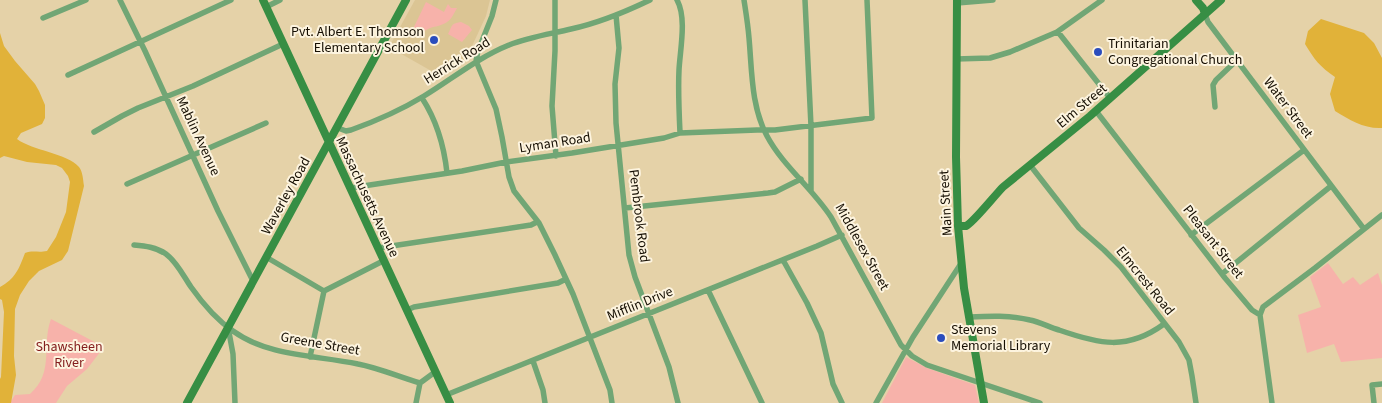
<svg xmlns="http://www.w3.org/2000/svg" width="1382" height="403" font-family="'Source Sans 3',sans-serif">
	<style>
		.built { fill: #dbc594 }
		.green { fill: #f7b2aa }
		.water { fill: #e1b239 }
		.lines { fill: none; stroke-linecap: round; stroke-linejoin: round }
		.street { stroke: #71a675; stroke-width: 5.5 }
		.secondary { stroke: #378e44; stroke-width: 8 }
		.poi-dot { fill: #2b4dbd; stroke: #fdf4df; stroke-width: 2 }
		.labels { text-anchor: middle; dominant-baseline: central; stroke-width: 4; stroke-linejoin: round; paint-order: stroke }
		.poi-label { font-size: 14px; fill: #150e02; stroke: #fdf4df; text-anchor: start }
		.street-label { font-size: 14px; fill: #150e02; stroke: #fdf4df }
		.park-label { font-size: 14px; fill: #831c1c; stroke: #fdf4df }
	</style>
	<rect width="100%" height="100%" fill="#e5d2a8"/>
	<!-- built -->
	<path class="built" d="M415,0H490L486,16L466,59L442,77L389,47Z"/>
	<!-- green -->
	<path class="green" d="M426,2L444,12L448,4L451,8H457C454,13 452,19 447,22C437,29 428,24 419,37L413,33L412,31Z
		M461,22L469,26L472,30L462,42L448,34C453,25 450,24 461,22Z
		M1328,263L1343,284L1353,277L1360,285L1378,273L1382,285V358L1341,362L1334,344L1307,353L1298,315L1321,307L1310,277Z
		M51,319L104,347L87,369L67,386L56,403H10L15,395L30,394C55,372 41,346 51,319Z
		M906,357L927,368L975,385L979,403H882Z"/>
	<!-- water -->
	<path class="water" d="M1321,19L1364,33L1374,43L1382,58V128C1364,129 1350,120 1335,111L1330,94L1335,77C1320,67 1314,59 1305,44L1308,31Z
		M0,33L4,46L15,61L35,84L39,91L45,105V118L42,124L21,133L17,139C33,151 67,153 79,167C83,172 83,180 84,186L68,251L62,260L39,271L29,281L20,295L15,309L14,356L16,375L11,403H0V379L1,377L4,312L2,300L0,299V287C15,279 19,269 25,253C33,250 38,253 47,251L56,237L66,212L70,182L68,176L62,168L56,165L27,162L4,156L0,158Z"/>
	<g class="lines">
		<!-- street -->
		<path class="street" d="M120,0L145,51L218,211L253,281
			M496,0L492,16L478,51L476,61L496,109L502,137L509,177L514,191L539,223L555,255L573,294L610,390L612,403
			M555,0V51L552,106L556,156
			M677,0C687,18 680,50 679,70C678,91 679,112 680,133
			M744,0C746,13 748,25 749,38C752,71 751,106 767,136C783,166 812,188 831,217L901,345L912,356L927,365L1040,403
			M805,0L811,126V191
			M957,3L993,0
			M266,7L280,0
			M1205,14L1208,22L1364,229
			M616,15L619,48L615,84L616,123L629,255L635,277L669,367L678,403
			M43,18L86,0
			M1058,32L1110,98
			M956,59L990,58L1010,52L1057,32L1102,0
			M68,75L231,0
			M422,98C437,121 444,145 447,173
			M1215,107L1213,85L1216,80L1237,60
			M1096,111L1225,278L1252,310L1260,315
			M338,128L346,131L351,130C376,121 401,110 424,96C452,79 477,58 509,45C529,37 550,34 571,29C599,23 625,12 650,0
			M94,132L122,116L138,108L193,86L283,44
			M1030,165L1079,228L1104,250L1121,267L1179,342L1189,360L1192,376L1196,403
			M127,184L266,123
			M350,188L462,171L506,162L572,153L664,138L680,133L757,130H775L872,118L867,0
			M625,208L768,193L775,192L801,179
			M1191,235L1304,150
			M134,245C145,246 156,247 166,254C177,262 184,277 191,287C203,304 217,320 233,331C269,357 316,355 358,364C379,368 399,377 420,383
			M378,248L531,225L537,222
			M266,257L324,291
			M783,260L807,303L821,333L833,384L842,403
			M1222,274L1331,186
			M708,290L762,403
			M407,310L414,307L558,283L566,279
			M969,317C989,316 1010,315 1030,320C1040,322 1049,327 1059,330C1099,344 1127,351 1164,324
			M228,327L233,354L235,403
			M310,357L324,291L383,261
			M533,361L543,390L545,403
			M420,383L435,372
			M446,395L817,246L842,235
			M416,403L420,383
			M876,403L913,337L962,262
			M1272,403L1260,315L1263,307L1315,268L1382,215
			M1374,403L1372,385L1382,384"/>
		<!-- secondary -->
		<path class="secondary" d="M263,0L450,403
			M957,0L956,157L958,226L964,288L984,403
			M1196,0L1203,8L1205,14
			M958,226C960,226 965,226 966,226C973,223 995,195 1003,187L1090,116L1221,0
			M187,403L406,0"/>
	</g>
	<!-- markers -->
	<g class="poi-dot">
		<circle cx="434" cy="40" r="5"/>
		<circle cx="1098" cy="52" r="5"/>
		<circle cx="941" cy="338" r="5"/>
	</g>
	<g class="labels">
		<!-- poi labels -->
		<g class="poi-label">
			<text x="424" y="32" text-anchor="end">Pvt. Albert E. Thomson<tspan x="424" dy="16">Elementary School</tspan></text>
			<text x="1108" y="44">Trinitarian<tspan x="1108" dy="16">Congregational Church</tspan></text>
			<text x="951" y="330">Stevens<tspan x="951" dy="16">Memorial Library</tspan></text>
		</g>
		<!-- street labels -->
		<g class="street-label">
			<text transform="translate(457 61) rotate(-32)">Herrick Road</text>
			<text transform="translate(1082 106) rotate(-40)">Elm Street</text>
			<text transform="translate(1288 108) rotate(53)">Water Street</text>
			<text transform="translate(198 136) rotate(65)">Mablin Avenue</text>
			<text transform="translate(555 143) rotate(-9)">Lyman Road</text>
			<text transform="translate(286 196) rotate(-61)">Waverley Road</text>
			<text transform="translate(367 197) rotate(65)">Massachusetts Avenue</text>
			<text transform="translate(946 203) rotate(-93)">Main Street</text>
			<text transform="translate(639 216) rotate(83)">Pembrook Road</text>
			<text transform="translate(1213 242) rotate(52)">Pleasant Street</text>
			<text transform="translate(862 247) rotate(61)">Middlesex Street</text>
			<text transform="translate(1145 281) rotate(51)">Elmcrest Road</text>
			<text transform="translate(640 304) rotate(-22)">Mifflin Drive</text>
			<text transform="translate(320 344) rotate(10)">Greene Street</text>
		</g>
		<!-- park labels -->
		<g class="park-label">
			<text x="69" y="347">Shawsheen<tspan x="69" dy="16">River</tspan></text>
		</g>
	</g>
</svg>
